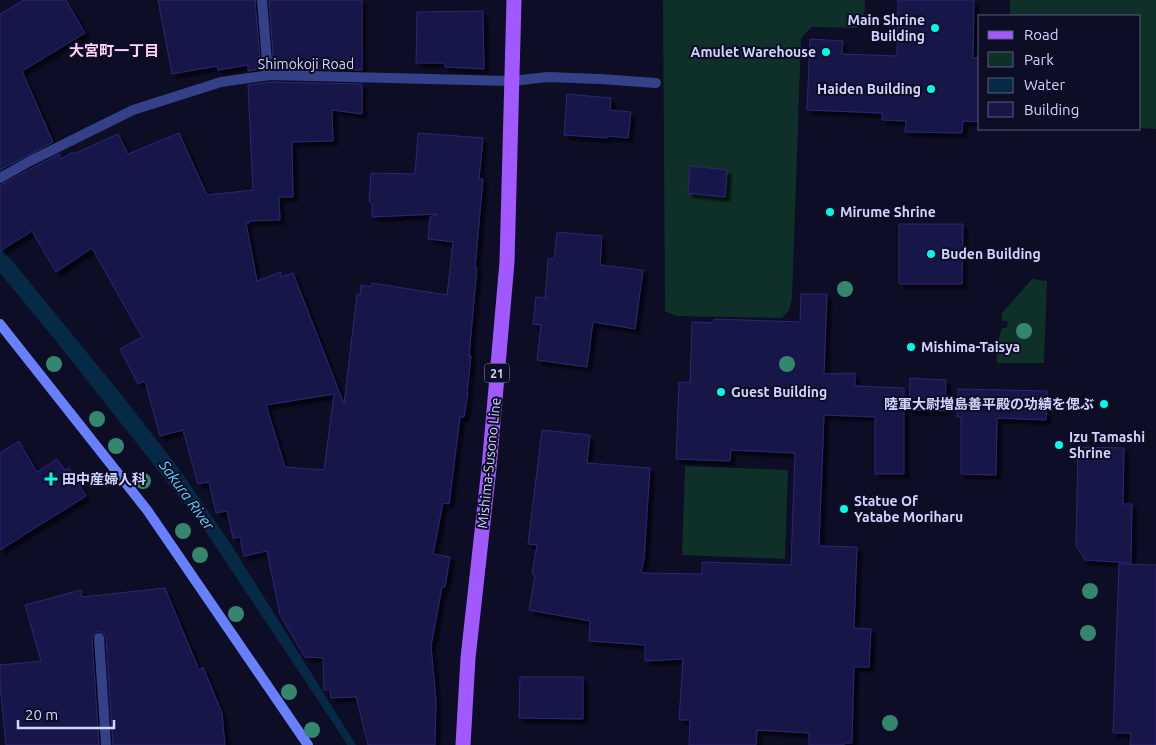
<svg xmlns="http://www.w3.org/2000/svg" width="1156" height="745" font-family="Ubuntu,'Noto Sans JP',sans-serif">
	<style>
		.green { fill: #0f3029 }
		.water { fill: #062945 }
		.building { fill: #181748; stroke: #292776; fill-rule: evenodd; filter: url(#shadow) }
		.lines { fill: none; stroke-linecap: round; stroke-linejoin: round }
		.lane { stroke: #344088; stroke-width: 10 }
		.street { stroke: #344088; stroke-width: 10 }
		.secondary { stroke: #6880ff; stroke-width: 10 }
		.primary { stroke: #a258ff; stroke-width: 15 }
		.tree { fill: #34866d }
		.poi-dot { fill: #00fce7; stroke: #0d0d25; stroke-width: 2 }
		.labels { text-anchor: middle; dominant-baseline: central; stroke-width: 4; stroke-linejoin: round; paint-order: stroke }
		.shield { fill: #0d0d25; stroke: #9698be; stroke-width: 1 }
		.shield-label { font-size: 12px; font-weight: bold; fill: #d1d4ff }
		.poi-label { font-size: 14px; font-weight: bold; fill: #d1d4ff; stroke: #0d0d25; text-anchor: start }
		.street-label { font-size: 14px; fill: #d1d4ff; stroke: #0d0d25 }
		.neighbourhood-label { font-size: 15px; font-weight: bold; fill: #ffd3f7; stroke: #0d0d25 }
		.water-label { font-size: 15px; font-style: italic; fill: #5fd2ff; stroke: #0d0d25 }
	</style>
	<defs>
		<filter id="shadow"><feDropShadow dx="4.5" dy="4.5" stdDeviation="1" flood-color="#0009"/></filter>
	</defs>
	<rect width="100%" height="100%" fill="#0d0d25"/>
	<!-- green -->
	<path class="green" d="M663,0H865L864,21L858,28L812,27L801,38L792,298L789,310L782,318L676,316L665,311Z
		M1010,0H1156V129L1140,128V16H1010Z
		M1032,279L1047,281L1044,363H997L996,346L1002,328H1007L1008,321H1002V313Z
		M685,466L788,470L785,559L682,555Z"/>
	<!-- water -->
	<path class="water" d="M0,248L15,264L124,398L180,470L232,546L356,745H347L345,741L202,526L56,341L0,273Z"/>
	<!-- building -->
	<path class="building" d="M24,0H66L85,33L22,71L53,142L0,170V14Z
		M158,0H255L261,69L248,71V65L218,70L217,66L172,74Z
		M269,0H362V70L274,68Z
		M898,0H974L973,58H980V122L963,121L962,133L905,132L906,121L882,120V113L807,110L810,39L843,41L842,54L897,56Z
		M483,11L484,69L445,67L444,63H416L417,12Z
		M270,82L362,84V114L332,110L333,141L292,142L293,197H279L280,220L249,221V223H246L257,281L281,272V277L293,273L344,404L357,294L360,295L361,285L371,287L372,283L447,295L453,242L428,239L430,217L438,214L372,217V203L369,202L371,173L415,174L418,133L483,138L479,179H483L475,268H477L469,356H471L467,393H468L464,417H460L449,504L443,503L433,554L450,557L445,587H442L431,646L436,700L435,745H368L356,697L331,698L330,690H324L323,658L305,657L280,615L267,551L244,556L240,537L233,538L227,511L216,513L209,482L198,484L183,430L160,436L145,381L138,384L120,349L142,337L92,248L56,272L32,231L0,251V185L59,154L61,159L73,152L74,154L118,134L128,154L179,133L207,195L253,190L248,85ZM334,394L324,470L285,467L266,405Z
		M567,94L611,98L610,110L631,112L628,138L608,136L607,138L564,135Z
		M690,166L727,170L725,197L688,193Z
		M899,224H963L962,284H899Z
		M557,232L602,236L600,265L643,270L635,329L593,322L587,367L537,360L541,325L533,324L536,297L545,298L548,259H554Z
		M801,294H827L824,374L855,373V386L904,388V474H875V417L824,415L819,546L857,547L854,628L871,629L869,667H854L852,743H844V745H809V733L757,730L756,745H689L690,720H679L683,659L645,661V645L589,641L590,621L529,610L535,575L532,574L537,545L528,544L542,430L590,435L587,463L650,468L644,559L641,573L702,574V562L791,565L795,453L731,450L730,461L676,459L679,382L690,383L692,322L714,323V319L800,322Z
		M910,378L946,380L945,411L909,410Z
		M958,389L1047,391L1046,420L997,418L996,475L961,474V417H957Z
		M19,441L37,472L57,459L65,470L69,468L86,496L0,550V453Z
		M1078,447L1124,448L1123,504H1132L1131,563L1085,560L1076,546Z
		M1119,564L1156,565V745H1130L1131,733H1113Z
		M165,588L199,670L203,667L222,713L225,745H113L106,638L104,634L99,631L95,633L92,638L99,745H6L0,684V665L41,661L25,605L81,590L82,597Z
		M520,677H583V719L519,718Z"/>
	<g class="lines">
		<!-- lane -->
		<path class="lane" d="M262,0L268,75
			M512,81L548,77L600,79L656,83
			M99,638L106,745"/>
		<!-- street -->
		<path class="street" d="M0,178L30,161L133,110L221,82L270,75L512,81"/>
		<!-- secondary -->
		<path class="secondary" d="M0,324L147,510L308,745"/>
		<!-- primary -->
		<path class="primary" d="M463,745L468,658L489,468L507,262L514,0"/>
	</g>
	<!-- trees -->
	<g class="tree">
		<circle cx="845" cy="289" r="8"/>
		<circle cx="1024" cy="331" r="8"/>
		<circle cx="54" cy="364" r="8"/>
		<circle cx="787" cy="364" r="8"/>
		<circle cx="97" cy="419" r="8"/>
		<circle cx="116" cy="446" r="8"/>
		<circle cx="143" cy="481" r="8"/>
		<circle cx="183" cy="531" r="8"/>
		<circle cx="200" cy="555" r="8"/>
		<circle cx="1090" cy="591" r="8"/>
		<circle cx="236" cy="614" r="8"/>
		<circle cx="1088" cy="633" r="8"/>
		<circle cx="289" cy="692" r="8"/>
		<circle cx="890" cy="723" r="8"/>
		<circle cx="312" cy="730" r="8"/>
	</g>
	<!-- markers -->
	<g class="poi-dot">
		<circle cx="935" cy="28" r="5"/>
		<circle cx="826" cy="52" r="5"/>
		<circle cx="931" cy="89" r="5"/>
		<circle cx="830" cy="212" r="5"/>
		<circle cx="931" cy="254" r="5"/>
		<circle cx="911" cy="347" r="5"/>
		<circle cx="721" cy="392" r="5"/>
		<circle cx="1104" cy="404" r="5"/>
		<circle cx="1059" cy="445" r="5"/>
		<path d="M48.5 471.5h5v5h5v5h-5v5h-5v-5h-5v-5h5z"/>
		<circle cx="844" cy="509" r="5"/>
	</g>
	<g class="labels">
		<!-- shield labels -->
		<rect class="shield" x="484.5" y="363.5" width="25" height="19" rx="4"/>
		<g class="shield-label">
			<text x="497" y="373">21</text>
		</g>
		<!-- poi labels -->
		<g class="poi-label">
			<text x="925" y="20" text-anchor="end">Main Shrine<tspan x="925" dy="16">Building</tspan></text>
			<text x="816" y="52" text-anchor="end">Amulet Warehouse</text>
			<text x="921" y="89" text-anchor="end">Haiden Building</text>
			<text x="840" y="212">Mirume Shrine</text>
			<text x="941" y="254">Buden Building</text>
			<text x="921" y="347">Mishima-Taisya</text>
			<text x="731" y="392">Guest Building</text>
			<text x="1094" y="404" text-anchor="end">陸軍大尉増島善平殿の功績を偲ぶ</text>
			<text x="1069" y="437">Izu Tamashi<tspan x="1069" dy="16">Shrine</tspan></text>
			<text x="62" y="479">田中産婦人科</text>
			<text x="854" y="501">Statue Of<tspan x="854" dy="16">Yatabe Moriharu</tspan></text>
		</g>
		<!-- street labels -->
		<g class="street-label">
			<text x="306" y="64">Shimokoji Road</text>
			<text transform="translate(489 463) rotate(-84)">Mishima-Susono Line</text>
		</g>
		<!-- neighbourhood labels -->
		<g class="neighbourhood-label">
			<text x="114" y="50">大宮町一丁目</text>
		</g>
		<!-- water labels -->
		<g class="water-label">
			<text transform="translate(187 495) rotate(54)">Sakura River</text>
		</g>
	</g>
	<!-- legend -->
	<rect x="978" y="15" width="162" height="115" fill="#0d0d25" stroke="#5b5d7c"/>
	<rect x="988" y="31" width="25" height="8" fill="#a258ff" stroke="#5b5d7c"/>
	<text x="1024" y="40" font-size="15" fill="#d1d4ff">Road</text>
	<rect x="988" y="52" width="25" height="15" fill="#0f3029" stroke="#5b5d7c"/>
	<text x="1024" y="65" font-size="15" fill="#d1d4ff">Park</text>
	<rect x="988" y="78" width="25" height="15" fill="#062945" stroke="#5b5d7c"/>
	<text x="1024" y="90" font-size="15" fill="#d1d4ff">Water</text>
	<rect x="988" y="102" width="25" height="15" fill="#181748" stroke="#5b5d7c"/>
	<text x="1024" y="115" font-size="15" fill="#d1d4ff">Building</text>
	<!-- scale -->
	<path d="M18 720v8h96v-8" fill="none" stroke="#d1d4ff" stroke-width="2.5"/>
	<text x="25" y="720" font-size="15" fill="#d1d4ff" stroke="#0d0d25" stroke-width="4" paint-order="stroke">20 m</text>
</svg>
